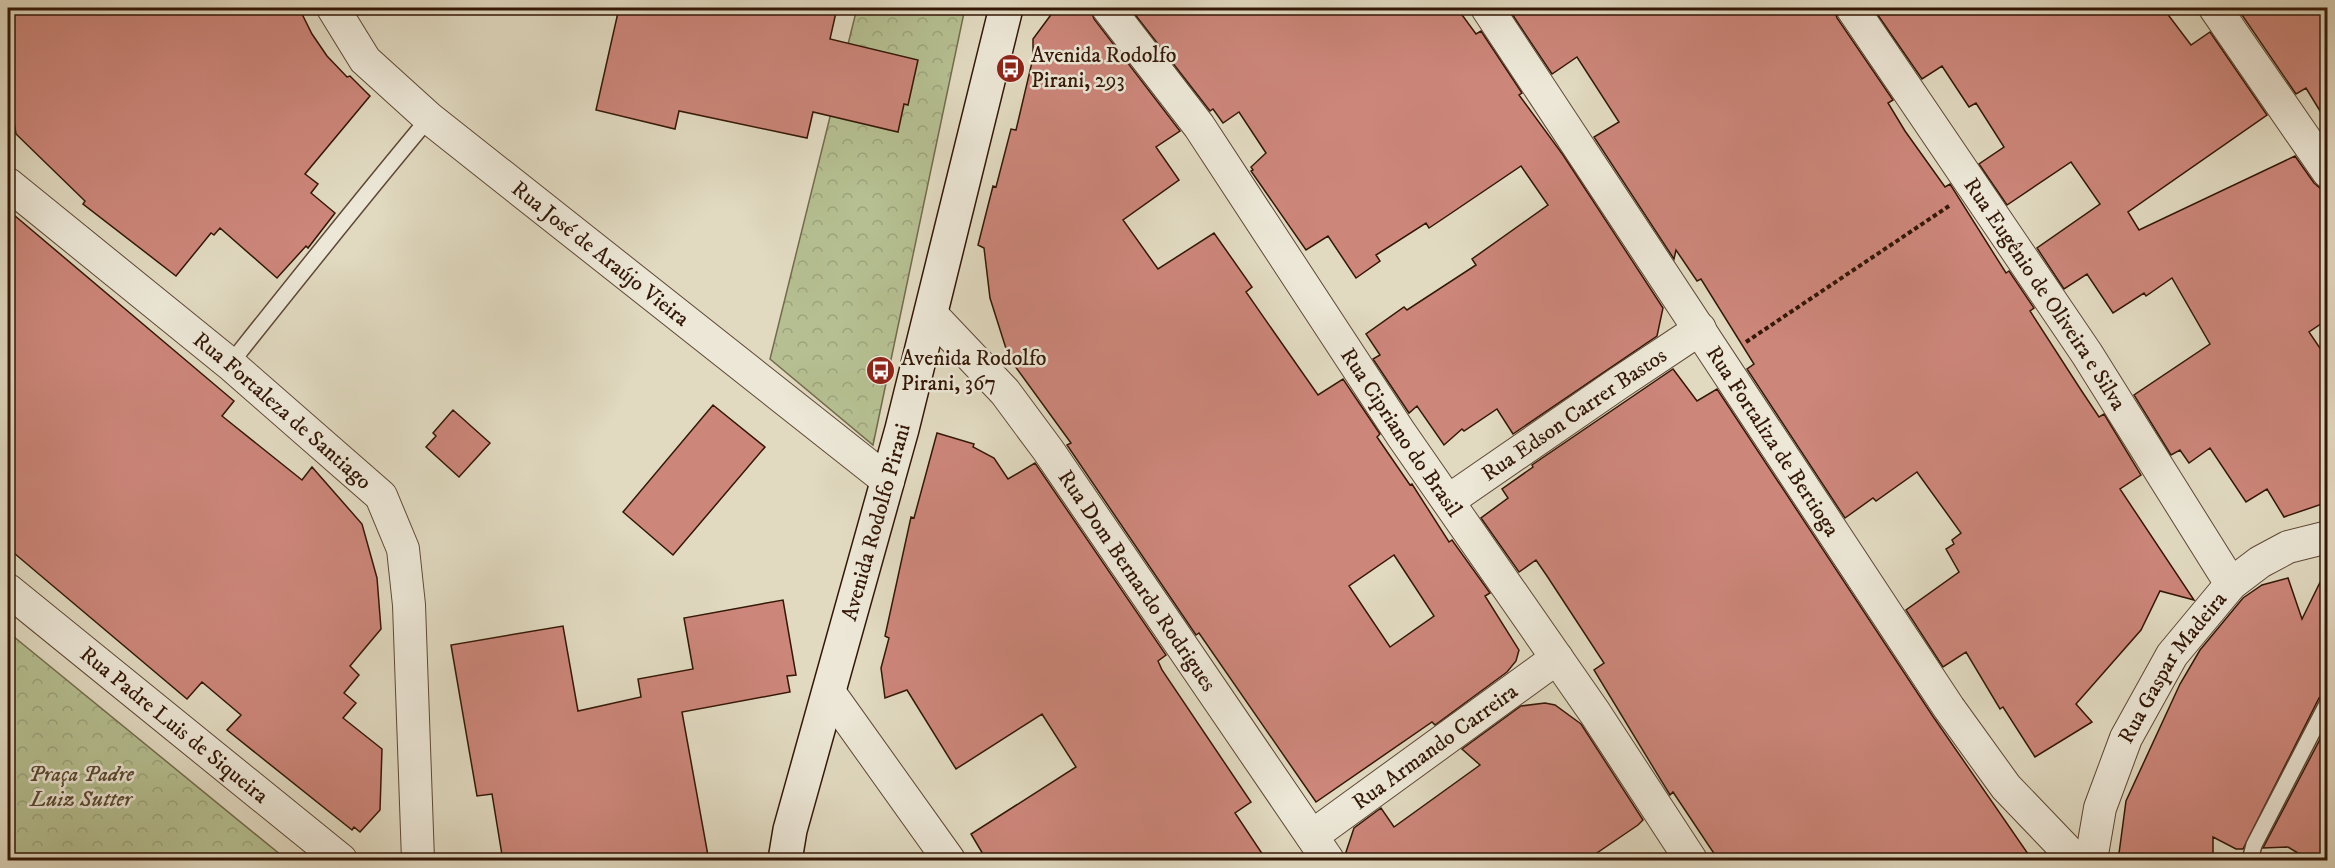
<svg xmlns="http://www.w3.org/2000/svg" width="2335" height="868" font-family="'IM FELL DW Pica',serif">
	<style>
		.forest { fill: url(#forest-crowns); stroke: #746b4c; stroke-width: 1.5 }
		.building { fill: #cc867a; stroke: #341706; stroke-width: 1.5; fill-rule: evenodd }
		.lines { fill: none; stroke-linecap: round; stroke-linejoin: round }
		.service-casing { stroke: #5f4835; stroke-width: 18 }
		.minor-casing { stroke: #5f4835; stroke-width: 34 }
		.secondary-casing { stroke: #341706; stroke-width: 36 }
		.path { stroke: #341706; stroke-width: 4; stroke-dasharray: 4.5 3; stroke-linecap: butt }
		.service { stroke: #ece7d7; stroke-width: 15 }
		.minor { stroke: #ece7d7; stroke-width: 32 }
		.secondary { stroke: #ece7d7; stroke-width: 33 }
		.labels { text-anchor: middle; dominant-baseline: central; stroke-width: 5; stroke-linejoin: round; paint-order: stroke }
		.poi-label { font-size: 22px; fill: #341706; stroke: #ece7d7; text-anchor: start }
		.street-label { font-size: 22px; fill: #341706; stroke: #ece7d7 }
		.park-label { font-size: 22px; font-style: italic; fill: #5b4930; stroke: #ece7d7 }
	</style>
	<defs>
		<pattern id="forest-crowns" width="20" height="18" patternUnits="userSpaceOnUse" patternTransform="scale(1.5)"><rect width="20" height="18" fill="#b5bf91"/><path d="M2 6a3 3 0 1 1 6 0M12 15a3 3 0 1 1 6 0" fill="none" stroke="#9ca37c"/></pattern>
	</defs>
	<rect width="100%" height="100%" fill="#e1dac1"/>
	<filter id="stains"><feTurbulence type="fractalNoise" baseFrequency=".00333" numOctaves="4"/><feColorMatrix values="0 0 0 0 .2 0 0 0 0 .09 0 0 0 0 .02 0 0 0 .5 -.17"/></filter>
	<radialGradient id="worn" r=".72"><stop offset=".6" stop-color="#630" stop-opacity="0"/><stop offset="1" stop-color="#630" stop-opacity=".3"/></radialGradient>
	<!-- forest -->
	<path class="forest" d="M857,8H965L873,445L770,359Z
		M8,632L287,860H8Z"/>
	<!-- building -->
	<path class="building" d="M11,8H299L312,34L327,56L347,77L350,76L370,96L305,174L318,184L311,193L335,213L308,248L306,246L277,278L220,228L214,235L211,233L176,276L83,204L85,201L16,134L8,83V30Z
		M619,8H837L830,39L918,60L908,105L904,104L898,132L813,112L807,138L679,111L675,129L596,110Z
		M1069,8H1090L1094,19L1180,131L1156,147L1179,180L1123,220L1158,269L1214,233L1252,287L1246,292L1318,395L1343,379L1380,434L1377,437L1410,485L1412,484L1449,542L1452,540L1490,593L1485,596L1519,650L1516,661L1507,672L1435,725L1432,722L1316,802L1199,633L1196,635L1067,445L1071,443L1009,358L990,298L984,248L978,245L993,186L996,187L1011,129L1016,130L1033,58V39L1053,12ZM1394,555L1434,616L1390,647L1349,586Z
		M1130,8H1457L1476,34L1481,31L1522,93L1519,95L1563,155L1663,308L1657,336L1513,434L1497,409L1464,431L1462,429L1444,445L1417,406L1409,413L1373,359L1380,355L1366,334L1404,307L1407,310L1476,265L1472,259L1548,205L1521,166L1444,218L1429,228L1426,223L1376,255L1380,261L1356,278L1328,236L1306,250L1251,171L1253,170L1251,167L1266,153L1239,112L1223,123L1213,109L1210,111Z
		M1515,8H1834L1837,18L1893,100L1888,103L1905,131L1945,187L1950,184L2006,273L2009,271L2034,308L2030,311L2081,390L2099,417L2104,414L2141,475L2120,489L2194,600L2160,591L2141,630L2076,704L2092,722L2035,757L2003,707L2000,709L1966,652L1943,667L1906,610L1959,572L1946,549L1954,544L1952,540L1961,533L1917,472L1876,501L1873,498L1845,518L1747,369L1754,364L1701,279L1697,281L1676,250L1674,259L1594,137L1619,122L1577,57L1552,74L1510,11Z
		M1873,8H2163L2191,45L2210,32L2267,115L2128,212L2139,230L2295,156L2314,183L2320,188L2328,190V319L2309,332L2328,360V502L2284,517L2267,489L2246,502L2210,448L2189,463L2180,450L2171,455L2134,395L2210,344L2172,278L2146,296L2144,293L2113,313L2087,274L2064,289L2037,248L2100,204L2071,162L2007,205L1979,164L2004,147L1976,103L1969,107L1942,66L1922,79Z
		M2246,8H2328V124L2306,88L2296,94L2240,12Z
		M8,210L234,401L222,416L302,480L312,467L362,524L377,578L381,629L350,666L359,675L344,693L356,703L343,718L382,749L380,810L360,832L354,827L352,830L227,730L241,715L202,682L187,699L8,548Z
		M1673,369L1697,401L1717,389L1934,718L2033,861H1719L1673,792L1670,795L1594,670L1604,663L1547,576L1536,560L1519,572L1481,518L1508,498L1502,489L1533,467L1532,465Z
		M713,405L765,447L673,555L623,512Z
		M453,410L490,443L459,477L426,447L436,436L433,433Z
		M937,433L974,444L973,447L994,458L1008,479L1035,463L1166,655L1158,661L1162,670L1251,802L1235,813L1267,861H987L971,834L1076,767L1042,714L956,769L907,690L885,698L881,668L889,638L885,636L911,517L914,518Z
		M2328,566V692L2319,698L2243,849H2236L2213,837V861H2118L2126,801L2180,684L2200,650L2243,598L2262,585L2288,578L2302,619Z
		M783,600L796,675L787,676L790,692L682,712L709,861H503L492,794L477,796L451,645L563,626L578,711L641,697L638,679L693,669L684,618Z
		M1545,703L1555,705L1581,724L1643,820L1638,825L1585,861H1346L1345,855L1354,828L1381,808L1394,827L1480,765L1462,749L1521,706Z
		M2328,724V861H2311L2288,847L2263,848Z"/>
	<g class="lines">
		<defs>
			<path id="service" d="M230,364C296,281 361,199 429,118
				M2250,860L2254,845L2328,702"/>
			<g id="minor">
				<path id="s1" d="M333,8L365,60L429,118L888,481"/>
				<path id="s2" d="M1108,8L1199,126L1401,434L1595,713L1691,860"/>
				<path id="s3" d="M1487,8L1949,708L2006,787L2076,860"/>
				<path id="s4" d="M1852,8L2087,354L2231,584"/>
				<path d="M2215,8L2328,172"/>
				<path id="s5" d="M8,184L230,364L381,496L403,549L409,605L418,860"/>
				<path id="s6" d="M931,314L1005,392L1048,450L1328,860"/>
				<path id="s7" d="M1448,501L1616,385L1700,329"/>
				<path id="s8" d="M8,590L341,860"/>
				<path d="M829,692L949,860"/>
				<path id="s9" d="M1312,836L1557,658"/>
				<path id="s10" d="M2091,860L2100,808L2126,738L2172,655L2231,584L2260,562L2288,547L2328,537"/>
			</g>
			<g id="secondary">
				<path id="s11" d="M785,860L790,830L902,429L1006,8"/>
			</g>
		</defs>
		<!-- service casing -->
		<use href="#service" class="service-casing"/>
		<!-- minor casing -->
		<use href="#minor" class="minor-casing"/>
		<!-- secondary casing -->
		<use href="#secondary" class="secondary-casing"/>
		<!-- path -->
		<path class="path" d="M1746,342L1949,206"/>
		<!-- service -->
		<use href="#service" class="service"/>
		<!-- minor -->
		<use href="#minor" class="minor"/>
		<!-- secondary -->
		<use href="#secondary" class="secondary"/>
	</g>
	<!-- icons -->
	<defs>
		<symbol id="bus-disc" viewBox="-11 -11 22 22"><circle r="9.5" fill="#8f2418" stroke="#ece7d7"/><path d="M-5-6H5V4H4V6H2V4H-2V6H-4V4H-5ZM-3.5-4V0h7V-4ZM-3.5 1.2v1.5H-2V1.2ZM2 1.2v1.5H3.5V1.2Z" fill="#fff"/></symbol>
	</defs>
	<g fill-rule="evenodd">
		<use href="#bus-disc" x="994" y="52" width="33" height="33"/>
		<use href="#bus-disc" x="864" y="354" width="33" height="33"/>
	</g>
	<g class="labels">
		<!-- poi labels -->
		<g class="poi-label">
			<text x="1031" y="55">Avenida Rodolfo<tspan x="1031" dy="25">Pirani, 293</tspan></text>
			<text x="901" y="358">Avenida Rodolfo<tspan x="901" dy="25">Pirani, 367</tspan></text>
		</g>
		<!-- street labels -->
		<g class="street-label">
			<text stroke="none"><textPath href="#s1" startOffset="366">Rua José de Araújo Vieira</textPath></text>
			<text stroke="none"><textPath href="#s4" startOffset="345">Rua Eugênio de Oliveira e Silva</textPath></text>
			<text stroke="none"><textPath href="#s5" startOffset="356">Rua Fortaleza de Santiago</textPath></text>
			<text stroke="none"><textPath href="#s7" startOffset="153">Rua Edson Carrer Bastos</textPath></text>
			<text stroke="none"><textPath href="#s2" startOffset="516">Rua Cipriano do Brasil</textPath></text>
			<text stroke="none"><textPath href="#s3" startOffset="519">Rua Fortaliza de Bertioga</textPath></text>
			<text stroke="none"><textPath href="#s11" startOffset="350">Avenida Rodolfo Pirani</textPath></text>
			<text stroke="none"><textPath href="#s6" startOffset="338">Rua Dom Bernardo Rodrigues</textPath></text>
			<text stroke="none"><textPath href="#s10" startOffset="212">Rua Gaspar Madeira</textPath></text>
			<text stroke="none"><textPath href="#s8" startOffset="214">Rua Padre Luis de Siqueira</textPath></text>
			<text stroke="none"><textPath href="#s9" startOffset="152">Rua Armando Carreira</textPath></text>
		</g>
		<!-- park labels -->
		<g class="park-label">
			<text x="81" y="774">Praça Padre<tspan x="81" dy="25">Luiz Sutter</tspan></text>
		</g>
	</g>
	<!-- margin -->
	<rect width="2335" height="868" fill="none" stroke="#e1dac1" stroke-width="30"/>
	<rect x="9" y="9" width="2317" height="850" fill="none" stroke="#341706" stroke-width="3"/>
	<rect x="15" y="15" width="2305" height="838" fill="none" stroke="#341706" stroke-width="1.5"/>
	<rect width="100%" height="100%" filter="url(#stains)"/>
	<rect width="100%" height="100%" fill="url(#worn)"/>
</svg>
